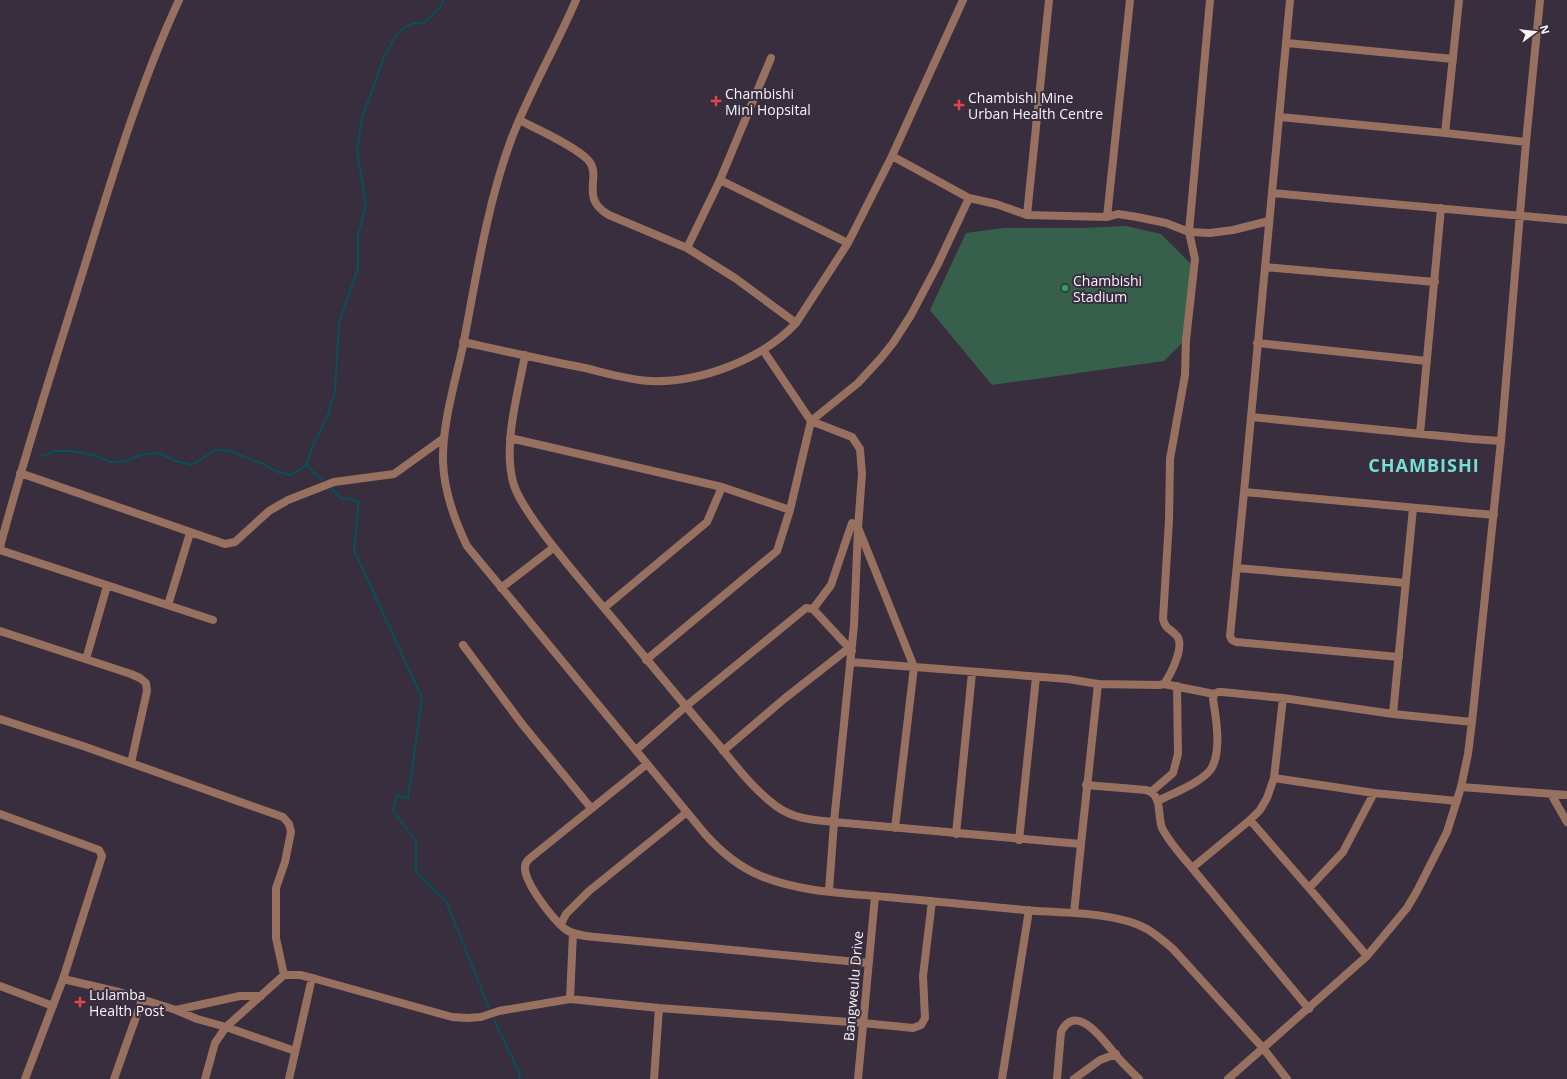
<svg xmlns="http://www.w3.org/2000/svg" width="1567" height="1079" font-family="'Open Sans',sans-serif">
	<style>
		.green { fill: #36604c }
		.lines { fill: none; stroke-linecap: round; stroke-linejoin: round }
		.stream { stroke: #055258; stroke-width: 2 }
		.minor { stroke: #98705f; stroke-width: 8 }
		.health-dot { fill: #e0444e; stroke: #382e3d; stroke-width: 1.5 }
		.leisure-dot { fill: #2e9e5b; stroke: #382e3d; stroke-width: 1.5 }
		.labels { text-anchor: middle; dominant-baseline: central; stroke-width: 4; stroke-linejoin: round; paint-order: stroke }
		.poi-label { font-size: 14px; fill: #f8f2fb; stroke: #382e3d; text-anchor: start }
		.street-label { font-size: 14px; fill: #f8f2fb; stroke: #382e3d }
		.district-label { font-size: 18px; font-weight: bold; letter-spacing: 1px; fill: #75e0d6; stroke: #382e3d }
	</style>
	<rect width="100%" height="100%" fill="#382e3d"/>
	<!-- green -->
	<path class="green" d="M1126,226L1161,234L1192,265L1184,341L1164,361L992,385L930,310L966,233L1004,228H1083Z"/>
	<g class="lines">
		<!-- stream -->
		<path class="stream" d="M42,456L56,451H71L93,455L111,462L125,461L141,455L159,453L176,461L192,465L215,450L230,451L263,464L277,472L292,475L306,465
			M322,480L306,465L313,446L327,417L335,392L339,323L358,268V236L366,206L357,151L362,118L384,57L395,37L405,27L414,23H424L440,7L444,0
			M332,489L341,498L359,501L354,550L422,698L408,798L397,795L393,811L416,841V872L446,901L489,1008
			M494,1020L520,1074L519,1079"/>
		<!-- minor -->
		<path class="minor" d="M576,0C556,47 529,92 511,140C487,205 476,278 463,346C455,382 442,425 443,462C444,492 454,519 467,546L705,834C721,852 739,867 761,876C800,892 844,893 886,897C936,901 987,907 1037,911C1069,913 1119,913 1147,929C1157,935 1165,942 1173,949L1263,1048L1287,1079
			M1290,0L1244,492L1494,515
			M1287,43L1453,59
			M1280,117L1445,133L1459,0
			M519,120C537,129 577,147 589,161C602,177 579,198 609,215L687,248L735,278L796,323
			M1445,133L1526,142
			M892,156L969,198L996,204L1027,215L1107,217L1118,214L1137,217L1166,223L1189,232L1210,233L1233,230L1269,221
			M720,180L848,243
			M1272,193L1567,220
			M1027,215L1049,0
			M1107,217L1130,0
			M687,248L720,180L771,58
			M1265,267L1435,282
			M463,342C504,351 544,360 585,368C606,373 629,380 651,381C700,383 763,359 796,323L848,243L892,156L963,0
			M1257,343L1427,361
			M763,350L811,421L852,437L860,449L862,474L858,528L854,625L834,822L829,891
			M525,355C518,393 503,444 513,482C517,497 527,510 535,522C556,552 580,579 604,608C642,653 679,699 718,744C736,766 753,789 776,806C793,819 814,820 834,822L1081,844L1074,913
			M1251,417L1472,439L1501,441
			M1420,434L1441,208
			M510,438L722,487L790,510
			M20,473L225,544L235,542L269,511L288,500L334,482L394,474L444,438
			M1244,492L1230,636L1232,640L1236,642L1399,657
			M859,530L914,667L895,828
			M0,547C25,453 55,361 84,268C112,178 139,86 179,0
			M0,550L213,620
			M1237,568L1406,583
			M501,588L553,548
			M168,605L190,533
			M604,608L707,522L722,487
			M813,609L831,585L852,523
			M0,631L131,674L140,678L146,683L147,691L131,763
			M463,645L522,724L591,808
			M86,659L107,586
			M646,660L777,551L790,510L811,421L858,383L881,358L893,343L911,315L938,264L969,198
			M850,662L1068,679L1098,684L1081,844
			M1098,684L1159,685L1164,684C1171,674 1185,646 1177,636C1171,629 1165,629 1163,619L1169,520L1170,459L1185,375L1186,340L1195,259L1189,232L1210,0
			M1164,684L1214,694L1218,692H1222L1283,698
			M1393,714L1413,508
			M0,719L83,746L283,817L289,824L291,832L285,862L276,888V938L284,975
			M636,750L685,707L806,608L813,609L852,651
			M723,751L784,699L849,648
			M647,764L529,859C527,861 525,864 525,867C524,883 553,919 565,929C573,935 585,936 595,937L868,963
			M1274,778L1374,793L1457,801
			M1086,785L1146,790C1163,794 1157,815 1162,828C1169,842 1182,856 1192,868
			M1461,787L1567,795
			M1151,792L1173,773L1178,754L1177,686
			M1551,794L1567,822
			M1158,801C1173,793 1201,783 1211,769C1222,752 1216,717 1213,699L1214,694
			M0,814L99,850L102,856L63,979L25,1079
			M1250,820L1309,888
			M956,834L972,673
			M1019,840L1036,677
			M561,924L566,914L589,891L687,812
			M573,933L570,999L659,1008L863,1023L913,1028L921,1025L925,1018L923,976L932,901
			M1367,956L1309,888L1343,852L1374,793
			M63,979L119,992L176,1010L197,1019L226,1027L295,1051
			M0,986L53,1006
			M1309,1009L1192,868L1250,820L1260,810L1267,798L1274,778L1283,698L1393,714L1472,722
			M176,1010L240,996H261
			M114,1079L142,1000
			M205,1079L215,1043L226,1027L284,975H300L316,979L452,1017L467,1018L481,1017L499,1011L570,999
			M289,1079L312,978
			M654,1079L659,1008
			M858,1079L875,896
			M1002,1079L1029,910
			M1057,1079L1061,1032C1076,1001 1104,1041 1115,1054C1122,1063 1131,1071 1139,1079
			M1074,1079L1100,1060L1116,1054
			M1228,1079L1367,956L1407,908L1417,891L1447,832L1461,787L1468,754L1472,722L1501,441L1526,142L1540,0"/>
	</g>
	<!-- markers -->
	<g class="health-dot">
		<path d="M714 95h4v4h4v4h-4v4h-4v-4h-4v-4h4z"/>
		<path d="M957 99h4v4h4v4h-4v4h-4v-4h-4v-4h4z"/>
		<path d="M78 996h4v4h4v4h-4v4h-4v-4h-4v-4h4z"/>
	</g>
	<circle class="leisure-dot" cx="1065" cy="288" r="4"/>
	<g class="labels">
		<!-- poi labels -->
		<g class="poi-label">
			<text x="725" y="93">Chambishi<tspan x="725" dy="16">Mini Hopsital</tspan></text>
			<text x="968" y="97">Chambishi Mine<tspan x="968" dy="16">Urban Health Centre</tspan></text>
			<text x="1073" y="280">Chambishi<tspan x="1073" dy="16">Stadium</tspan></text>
			<text x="89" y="994">Lulamba<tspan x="89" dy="16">Health Post</tspan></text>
		</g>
		<!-- street labels -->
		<g class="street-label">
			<text transform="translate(853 986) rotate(-85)">Bangweulu Drive</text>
		</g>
		<!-- district labels -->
		<g class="district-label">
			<text x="1424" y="465">CHAMBISHI</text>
		</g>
	</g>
	<!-- north arrow -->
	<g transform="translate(1535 32) rotate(75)" stroke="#382e3d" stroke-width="3" paint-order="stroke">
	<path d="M0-3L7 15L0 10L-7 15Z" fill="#f8f2fb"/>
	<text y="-6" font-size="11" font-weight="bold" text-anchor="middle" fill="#f8f2fb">N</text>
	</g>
</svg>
